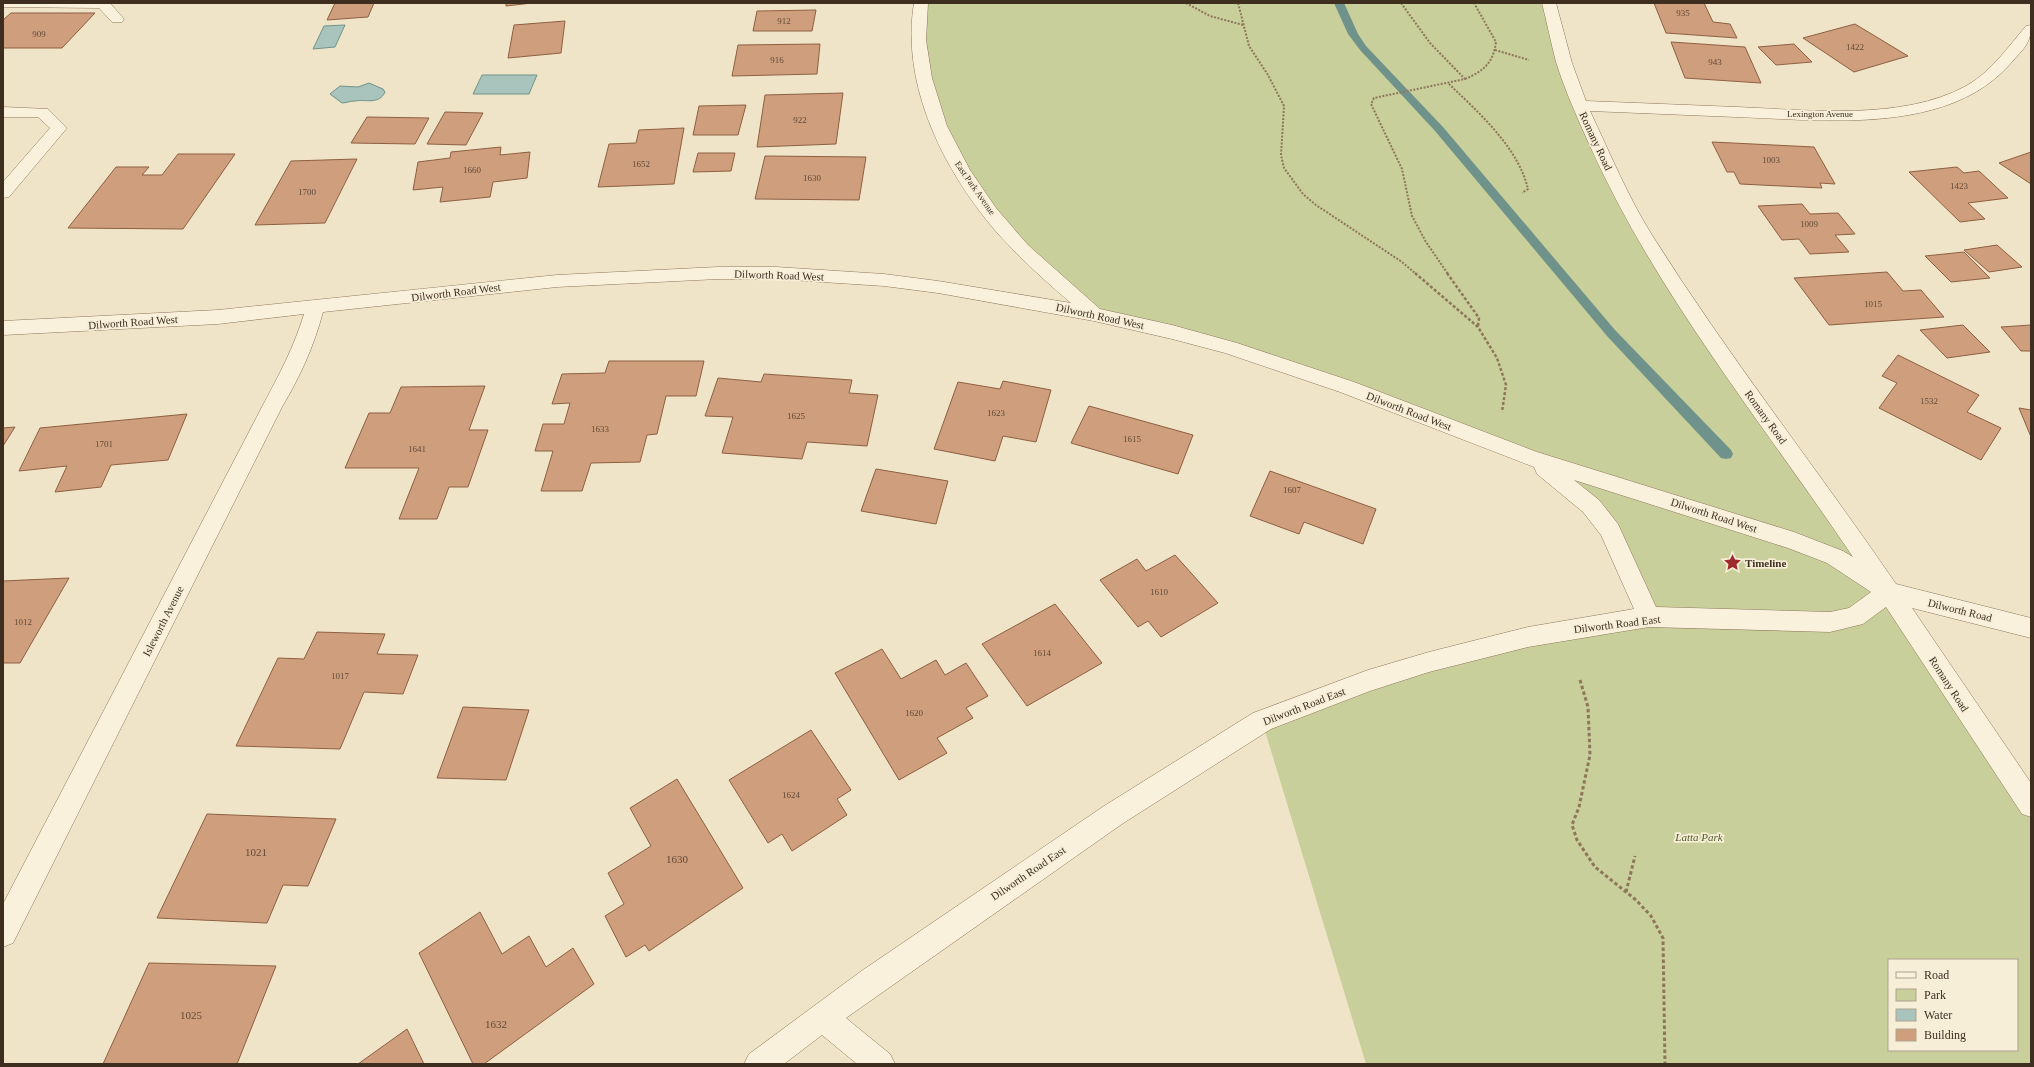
<svg xmlns="http://www.w3.org/2000/svg" width="2034" height="1067" font-family="Georgia,serif">
	<style>
		.green { fill: #c9cf9b; fill-rule: evenodd }
		.water { fill: #a9c4bc; stroke: #6f938a }
		.lines { fill: none; stroke-linecap: round; stroke-linejoin: round }
		.stream { fill: #6f938a; fill-rule: evenodd }
		.building { fill: #cf9f7d; stroke: #8d5f41 }
		.minor-casing { stroke: #8d765c; stroke-width: 1 }
		.path-far2 { stroke: #8d765c; stroke-width: 2; stroke-dasharray: 2 1.5; stroke-linecap: butt }
		.path-far1 { stroke: #8d765c; stroke-width: 2.5; stroke-dasharray: 3 2; stroke-linecap: butt }
		.path { stroke: #8d765c; stroke-width: 3; stroke-dasharray: 3.5 2.5; stroke-linecap: butt }
		.minor { fill: #faf1dc; fill-rule: evenodd }
		.labels { text-anchor: middle; dominant-baseline: central; stroke-width: 3.5; stroke-linejoin: round; paint-order: stroke }
		.number-label { font-size: 9px; fill: #624a37 }
		.far-street-label { font-size: 9px; fill: #3d2e20; stroke: #f7eed8 }
		.street-label { font-size: 11px; fill: #3d2e20; stroke: #f7eed8 }
		.poi-label { font-size: 11px; font-weight: bold; fill: #3d2e20; stroke: #f7eed8; text-anchor: start }
		.park-label { font-size: 11px; font-style: italic; fill: #4d5a26; stroke: #f7eed8 }
		.near-number-label { font-size: 11px; fill: #624a37 }
	</style>
	<rect width="100%" height="100%" fill="#f0e4c8"/>
	<!-- green -->
	<path class="green" d="M921,3H1549L1564,63L1643,235L2031,805V1064H1366L1262,721L1368,681L1648,617L1610,530L1530,458L1347,387L1094,314L1000,224L929,102ZM1889,960H2017V1050H1889Z"/>
	<!-- water -->
	<path class="water" d="M345,25L335,47L313,49L324,26Z
		M482,75H537L529,94H473Z
		M369,83L383,89L385,92C379,105 366,99 355,101C350,101 346,103 342,103L330,94L340,86L358,87Z"/>
	<g class="lines">
		<!-- stream -->
		<path class="stream" d="M1334,3H1344L1358,34L1366,46L1443,127L1615,330L1731,450L1733,454L1731,458L1726,459L1721,458L1607,336L1435,131L1360,50L1348,34Z"/>
	</g>
	<!-- building -->
	<path class="building" d="M335,3H377H374L368,17L327,20Z
		M506,3H532L506,6Z
		M1654,3H1704L1713,22L1730,24L1737,38L1666,33Z
		M816,10L812,31H753L757,11Z
		M11,13H95L62,48H3V20Z
		M565,21L561,53L508,58L514,25Z
		M1855,24L1908,56L1854,72L1803,38Z
		M1671,42L1745,47L1761,83L1685,78Z
		M820,44L817,74L732,76L738,45Z
		M1794,44L1812,62L1776,65L1758,47Z
		M843,93L836,144L757,147L765,95Z
		M746,105L738,135H693L699,106Z
		M445,112L483,113L466,145L427,144Z
		M367,117L429,118L415,144L351,143Z
		M684,128L674,184L598,187L609,144L636,143L639,130Z
		M1712,142L1814,147L1835,184L1820,183L1822,188L1740,184L1734,172H1727Z
		M501,147L500,155L530,152L527,178L493,182L490,197L440,202L443,187L413,190L418,162L450,158L451,152Z
		M2031,152V184L1999,163Z
		M698,153H735L731,171L693,172Z
		M178,154H235L183,229L68,228L116,167H149L142,175H162Z
		M765,156L866,157L859,200L755,199Z
		M357,159L325,223L255,225L291,161Z
		M1957,167L1964,173L1979,171L2008,198L1968,203L1985,219L1960,222L1909,172Z
		M1802,204L1810,214L1838,213L1855,234L1835,235L1849,252L1810,254L1799,239L1782,240L1758,206Z
		M1997,245L2022,267L1989,272L1964,250Z
		M1964,252L1990,278L1951,282L1925,256Z
		M1887,272L1903,291L1921,290L1944,317L1829,325L1794,278Z
		M1963,325L1990,352L1947,358L1920,330Z
		M2031,325V351H2021L2001,327Z
		M1898,355L1979,395L1967,412L2001,428L1981,460L1879,408L1897,383L1882,376Z
		M609,361H704L696,396H666L657,434L647,435L640,462L591,463L582,491H541L553,451H535L543,424H564L570,403L552,404L562,374L605,373Z
		M764,374L852,380L849,393L878,395L867,446L807,442L802,459L722,453L733,417L705,416L718,378L761,382Z
		M1003,381L1051,390L1036,442L1003,436L995,461L934,449L958,382L1000,389Z
		M485,386L469,430H488L468,487H449L437,519H399L419,468H345L369,413H390L401,387Z
		M1089,406L1193,435L1178,474L1071,443Z
		M2019,408L2031,410V437Z
		M187,414L168,460L111,465L101,487L55,492L67,466L19,471L40,428Z
		M15,427L3,446V428Z
		M876,469L948,481L936,524L861,511Z
		M1270,471L1376,509L1363,544L1304,522L1299,534L1250,516Z
		M1175,555L1218,603L1161,637L1148,621L1138,627L1100,580L1137,559L1146,571Z
		M69,578L20,663H3V581Z
		M1055,604L1102,663L1027,706L982,644Z
		M317,632L385,634L377,654L418,655L403,694L364,692L340,749L236,746L278,658L304,659Z
		M882,649L901,679L936,660L945,675L966,663L988,696L966,708L973,718L937,738L947,753L899,780L835,673Z
		M463,707L529,710L506,780L437,778Z
		M811,730L851,790L837,799L847,815L792,851L782,834L768,843L729,780Z
		M677,779L743,888L649,951L645,945L626,957L605,916L624,904L608,873L651,846L630,808Z
		M207,814L336,819L308,886L283,885L267,923L157,918Z
		M480,912L502,954L529,936L546,967L573,948L594,984L484,1064H473L419,953Z
		M149,963L276,966L237,1064H103Z
		M407,1029L424,1064H358Z"/>
	<g class="lines">
		<defs>
			<path id="minor" d="M3,3H110L124,19L122,22H112L99,8L3,7Z
				M914,3H928L926,40L932,78L947,126L970,170L996,208L1028,245L1100,309L1172,325L1237,343L1354,382L1537,452L1794,532L1843,551L1853,557C1762,422 1657,295 1590,146C1578,119 1565,91 1556,62C1551,43 1547,23 1542,3H1556L1572,63L1586,101C1637,103 1687,105 1737,107C1809,110 1902,121 1966,86C1991,72 2008,47 2026,26L2031,25C2031,44 2024,48 2011,63C1948,136 1823,120 1736,117C1687,115 1639,113 1590,111C1610,153 1628,197 1652,235C1728,356 1816,467 1896,584L2031,618V638L1912,608L2031,783V817L2022,814L1886,607L1863,624L1830,632L1649,627L1528,647L1429,672L1370,691L1271,729L1122,824L846,1018L890,1054L895,1064H857L822,1035L784,1064H744L749,1054L860,972L1104,806L1253,713L1368,670L1429,652L1528,627L1634,609L1601,535L1583,512L1537,474L1534,467L1340,392L1225,353L1172,339L1094,321L938,293L884,286L776,279H718L557,287L323,312C314,346 300,377 282,407L13,943L3,947V904L263,405C279,375 294,347 304,314L218,324L3,335V321L218,310L557,275L718,267H776L884,274L938,281L1071,303C1046,282 1022,260 1000,236C946,175 900,87 914,3ZM1574,480L1788,548L1827,563L1871,592L1849,608L1830,612L1656,607L1618,524L1599,500Z
				M3,107L48,109L67,128L9,197L3,198V182L50,128L38,117H3Z"/>
		</defs>
		<!-- minor casing -->
		<use href="#minor" class="minor-casing"/>
		<!-- path-far2 -->
		<path class="path-far2" d="M1186,3L1210,16L1243,25
			M1238,3L1249,46L1268,75L1284,106L1281,155L1284,168L1303,194L1316,205L1402,262L1416,274
			M1401,3L1430,43L1465,79L1374,98L1371,104L1402,169L1412,216L1426,242L1448,274
			M1495,50L1529,60
			M1465,79C1484,71 1493,63 1496,42L1474,3
			M1449,84C1479,113 1518,147 1528,189L1522,193"/>
		<!-- path-far1 -->
		<path class="path-far1" d="M1415,273L1478,327L1497,358L1506,385L1502,412
			M1447,273L1479,318L1478,326"/>
		<!-- path -->
		<path class="path" d="M1580,680L1588,707L1590,755L1579,807L1572,825L1577,840L1595,867L1636,900L1651,916L1663,938L1665,1064
			M1626,892L1635,856"/>
		<!-- minor -->
		<use href="#minor" class="minor"/>
	</g>
	<!-- icons -->
	<defs>
		<symbol id="sight-bare" viewBox="-9 -9 18 18"><path d="M0-6L1.8-2.2L6-1.7L2.9 1.2L3.7 5.4L0 3.3L-3.7 5.4L-2.9 1.2L-6-1.7L-1.8-2.2Z" fill="#9e2a2b" stroke="#f7eed8" stroke-width="2.5" paint-order="stroke"/></symbol>
	</defs>
	<g fill-rule="evenodd">
		<use href="#sight-bare" x="1720" y="550" width="25" height="25"/>
	</g>
	<g class="labels">
		<!-- number labels -->
		<g class="number-label">
			<text x="1683" y="13">935</text>
			<text x="784" y="21">912</text>
			<text x="39" y="34">909</text>
			<text x="1855" y="47">1422</text>
			<text x="777" y="60">916</text>
			<text x="1715" y="62">943</text>
			<text x="800" y="120">922</text>
			<text x="1771" y="160">1003</text>
			<text x="641" y="164">1652</text>
			<text x="472" y="170">1660</text>
			<text x="812" y="178">1630</text>
			<text x="1959" y="186">1423</text>
			<text x="307" y="192">1700</text>
			<text x="1809" y="224">1009</text>
			<text x="1873" y="304">1015</text>
			<text x="1929" y="401">1532</text>
			<text x="996" y="413">1623</text>
			<text x="796" y="416">1625</text>
			<text x="600" y="429">1633</text>
			<text x="1132" y="439">1615</text>
			<text x="104" y="444">1701</text>
			<text x="417" y="449">1641</text>
			<text x="1292" y="490">1607</text>
			<text x="1159" y="592">1610</text>
			<text x="23" y="622">1012</text>
			<text x="1042" y="653">1614</text>
			<text x="340" y="676">1017</text>
			<text x="914" y="713">1620</text>
			<text x="791" y="795">1624</text>
		</g>
		<!-- far-street labels -->
		<g class="far-street-label">
			<text x="1820" y="114">Lexington Avenue</text>
			<text transform="translate(975 188) rotate(55)">East Park Avenue</text>
		</g>
		<!-- street labels -->
		<g class="street-label">
			<text transform="translate(1596 141) rotate(65)">Romany Road</text>
			<text transform="translate(779 275) rotate(2)">Dilworth Road West</text>
			<text transform="translate(456 292) rotate(-7)">Dilworth Road West</text>
			<text transform="translate(1100 316) rotate(12)">Dilworth Road West</text>
			<text transform="translate(133 322) rotate(-4)">Dilworth Road West</text>
			<text transform="translate(1409 411) rotate(21)">Dilworth Road West</text>
			<text transform="translate(1766 417) rotate(54)">Romany Road</text>
			<text transform="translate(1714 515) rotate(18)">Dilworth Road West</text>
			<text transform="translate(1960 610) rotate(14)">Dilworth Road</text>
			<text transform="translate(163 621) rotate(-63)">Isleworth Avenue</text>
			<text transform="translate(1617 624) rotate(-7)">Dilworth Road East</text>
			<text transform="translate(1949 684) rotate(57)">Romany Road</text>
			<text transform="translate(1304 706) rotate(-21)">Dilworth Road East</text>
			<text transform="translate(1028 873) rotate(-34)">Dilworth Road East</text>
		</g>
		<!-- poi labels -->
		<g class="poi-label">
			<text x="1745" y="563">Timeline</text>
		</g>
		<!-- park labels -->
		<g class="park-label">
			<text x="1699" y="837">Latta Park</text>
		</g>
		<!-- near-number labels -->
		<g class="near-number-label">
			<text x="256" y="852">1021</text>
			<text x="677" y="859">1630</text>
			<text x="191" y="1015">1025</text>
			<text x="496" y="1024">1632</text>
		</g>
	</g>
	<!-- border -->
	<rect width="2034" height="1067" fill="none" stroke="#3d2e20" stroke-width="8"/>
	<!-- legend -->
	<rect x="1888" y="959" width="130" height="92" fill="#f7eed8" stroke="#ada18e"/>
	<rect x="1896" y="972" width="20" height="6" fill="#faf1dc" stroke="#ada18e"/>
	<text x="1924" y="979" font-size="12" fill="#3d2e20">Road</text>
	<rect x="1896" y="989" width="20" height="12" fill="#c9cf9b" stroke="#ada18e"/>
	<text x="1924" y="999" font-size="12" fill="#3d2e20">Park</text>
	<rect x="1896" y="1009" width="20" height="12" fill="#a9c4bc" stroke="#ada18e"/>
	<text x="1924" y="1019" font-size="12" fill="#3d2e20">Water</text>
	<rect x="1896" y="1029" width="20" height="12" fill="#cf9f7d" stroke="#ada18e"/>
	<text x="1924" y="1039" font-size="12" fill="#3d2e20">Building</text>
</svg>
